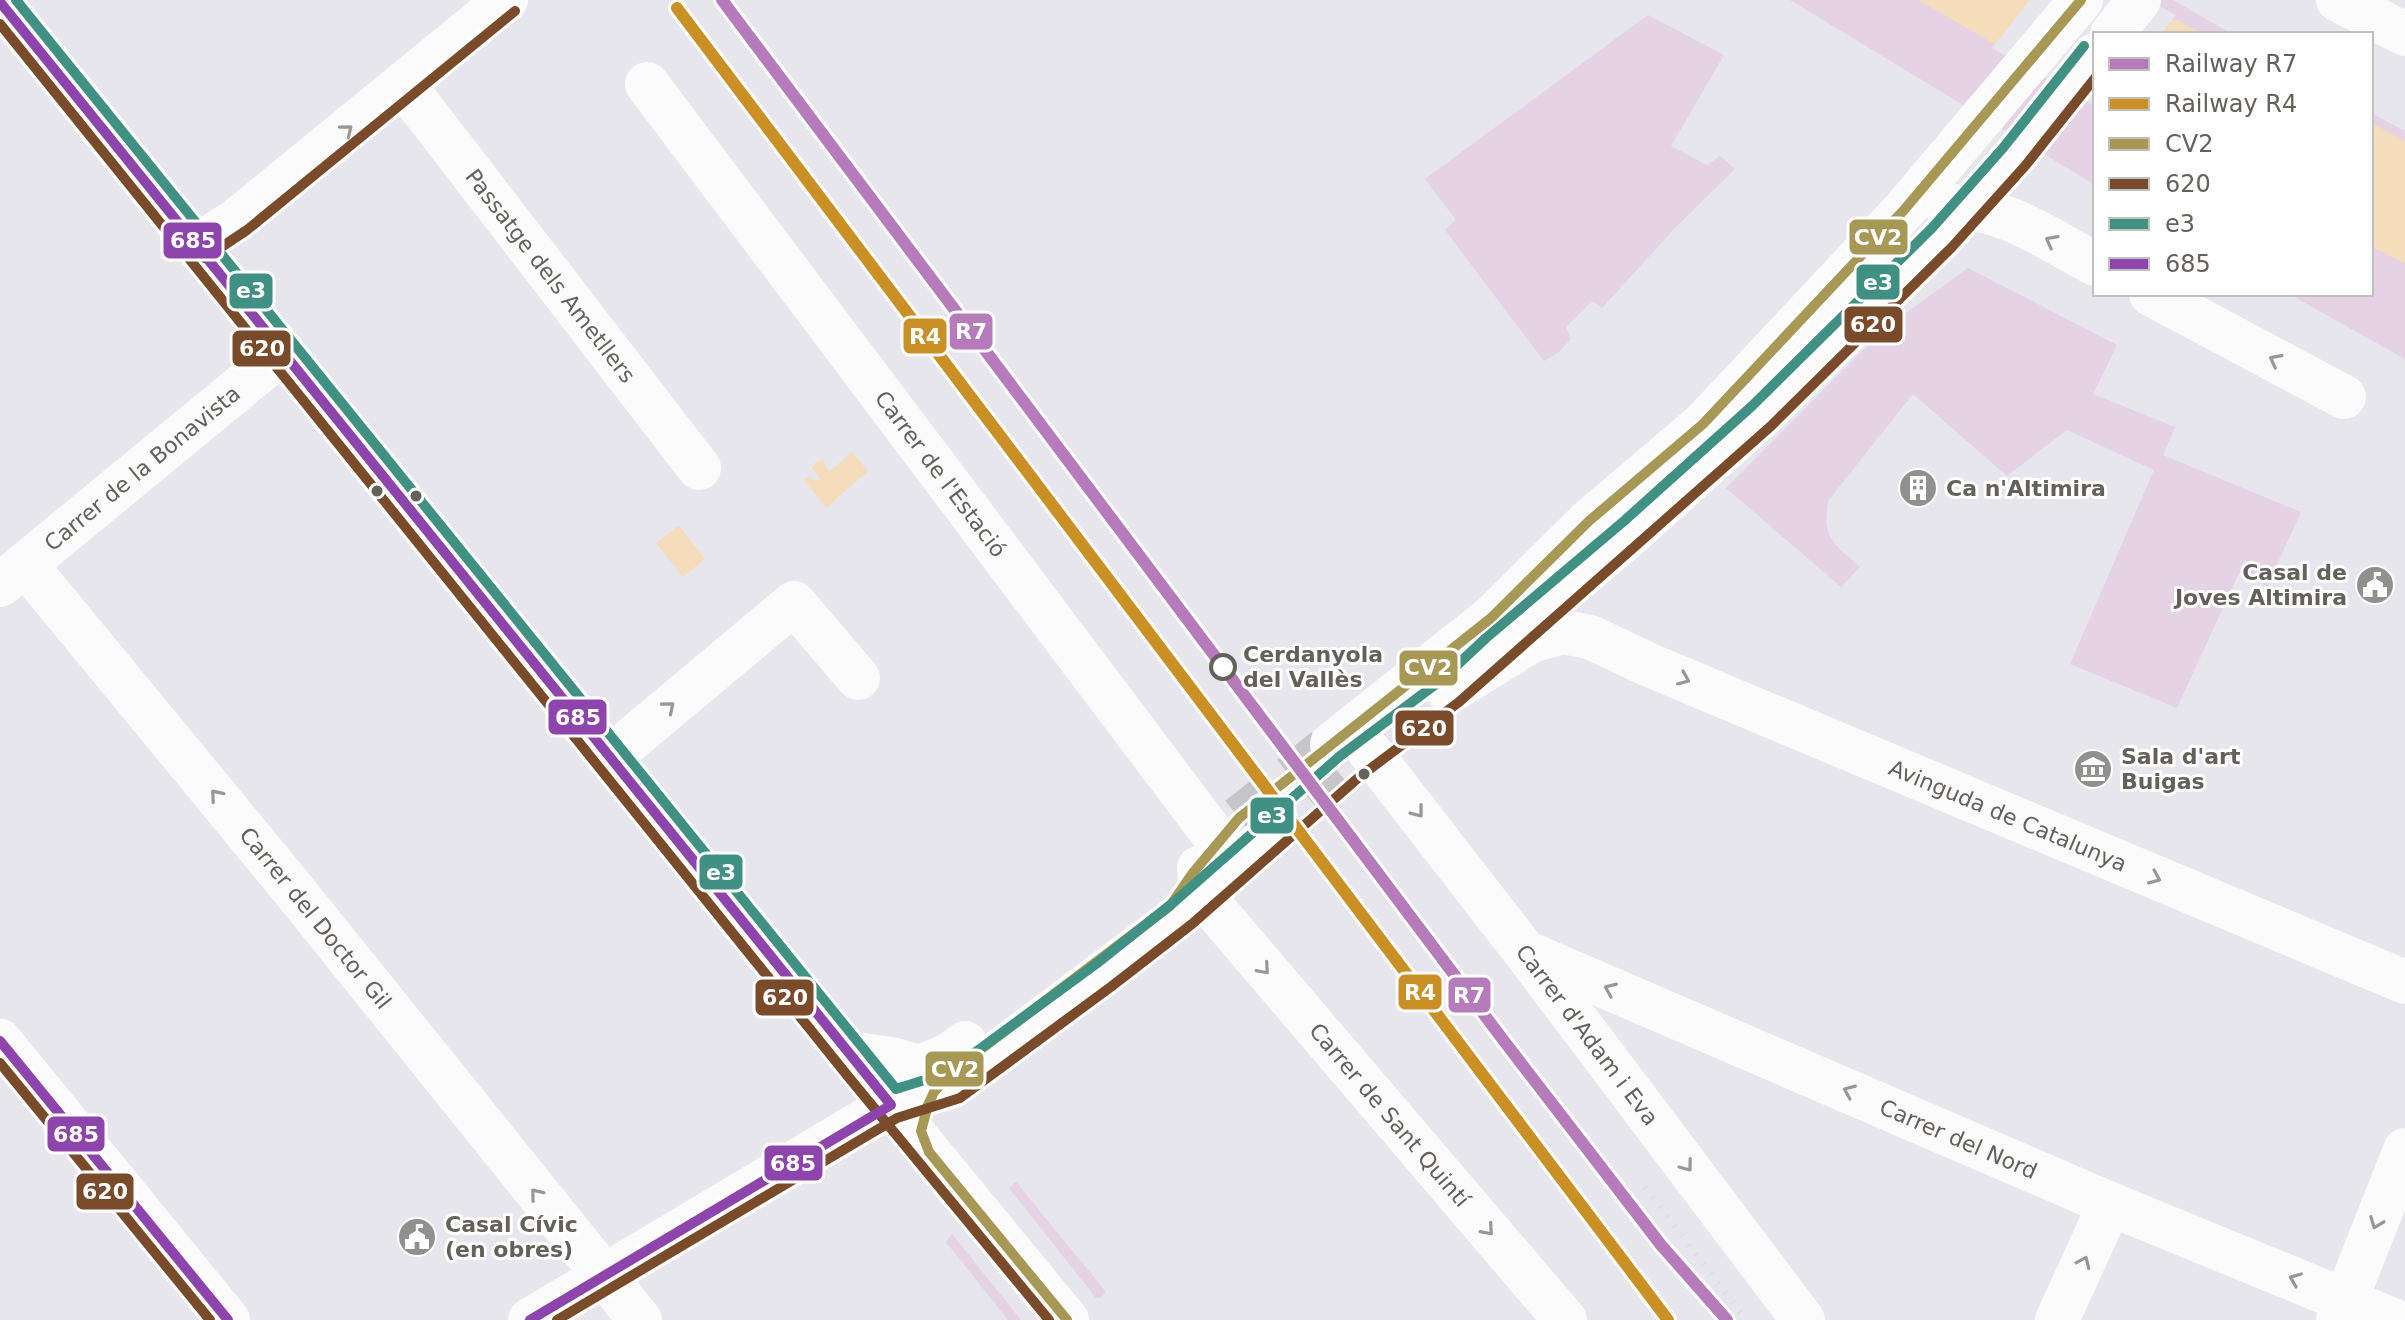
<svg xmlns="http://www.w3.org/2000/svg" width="2405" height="1320" font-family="'DejaVu Sans',sans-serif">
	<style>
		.green { fill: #e5d2e5 }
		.water { fill: #f5dcba }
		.pier { fill: #e6e6ec }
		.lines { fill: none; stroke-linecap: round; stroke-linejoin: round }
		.minor-tunnel { stroke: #c6c5c8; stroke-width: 44; stroke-dasharray: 44 22; stroke-linecap: butt }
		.minor { stroke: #fbfbfc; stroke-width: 44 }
		.secondary { stroke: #fbfbfc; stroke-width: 44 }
		.rail { stroke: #e0e0e1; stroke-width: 6; stroke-dasharray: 2 10; stroke-linecap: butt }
		.bus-1-casing { stroke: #fff; stroke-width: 16 }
		.bus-2-casing { stroke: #fff; stroke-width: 16 }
		.bus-3-casing { stroke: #fff; stroke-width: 16 }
		.bus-4-casing { stroke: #fff; stroke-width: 16 }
		.bus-1 { stroke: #a79856; stroke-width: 10 }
		.bus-2 { stroke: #7a4b2a; stroke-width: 10 }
		.bus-3 { stroke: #409183; stroke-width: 10 }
		.bus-4 { stroke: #8e44ad; stroke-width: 10 }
		.rail-1-casing { stroke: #fff; stroke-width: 18 }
		.rail-2-casing { stroke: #fff; stroke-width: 18 }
		.rail-1 { stroke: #b57bba; stroke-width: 12 }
		.rail-2 { stroke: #ca8f25; stroke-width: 12 }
		.oneway { stroke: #999794 }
		.bus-dot { fill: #64615c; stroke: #fff; stroke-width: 3 }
		.stop-dot { fill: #fff; stroke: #64615c; stroke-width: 4 }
		.labels { text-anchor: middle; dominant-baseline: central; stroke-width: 6; stroke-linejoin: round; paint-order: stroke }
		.street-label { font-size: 22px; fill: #64615c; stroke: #fff }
		.poi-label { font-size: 22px; font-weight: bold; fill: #64615c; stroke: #fff; text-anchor: start }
		.stop-label { font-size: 22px; font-weight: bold; fill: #64615c; stroke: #fff; text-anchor: start }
		.line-badge { stroke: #fff; stroke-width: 3 }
		.badge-label { font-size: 22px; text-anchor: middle; font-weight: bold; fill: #fff }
	</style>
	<rect width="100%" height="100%" fill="#e6e6ec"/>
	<!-- green -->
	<path class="green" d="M1790,0H2173L2232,34H2095V185Z
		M1648,15L1724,55L1671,146L1707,165L1720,156L1735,169L1675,228L1602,308L1592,301L1566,327L1571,339L1559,352L1544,361L1445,230L1456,220L1425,179Z
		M2371,113L2405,131V359L2289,294H2371Z
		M1968,268L2117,345L2093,394L2175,427L2163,455L2301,512L2267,586L2239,573L2177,708L2070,664L2154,470L2067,430L2007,476L1913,394L1828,501C1822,539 1833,543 1860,567L1841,587L1726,488L1884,329Z
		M1016,1182L1106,1292L1100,1298H1096L1009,1188Z
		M952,1234L1021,1320H1008L946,1242Z"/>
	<!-- water -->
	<path class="water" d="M1918,0H2139L2203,34H2095V102Z
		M2371,123L2405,141V263L2371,247Z
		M852,452L868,471L826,508L804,480L808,477L817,481L820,479L812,468L816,462L823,460L829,472Z
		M679,526L705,559L683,577L656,543Z"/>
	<!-- pier -->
	<path class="pier" d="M2030,0H2148L2176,15L2161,34H2095V106L1992,48Z"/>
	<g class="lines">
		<!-- minor-tunnel -->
		<path class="minor-tunnel" d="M1239,818L1332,744
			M1260,843L1340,774"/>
		<!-- minor -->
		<g class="minor">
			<path d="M2338,0L2405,34"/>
			<path d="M2112,34L2139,0"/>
			<path id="s1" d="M403,84L699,468"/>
			<path id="s2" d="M647,84L1236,865"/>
			<path d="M1946,206C2002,206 2047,238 2095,264"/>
			<path d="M197,246L238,219L506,0"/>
			<path d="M2151,294L2344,397"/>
			<path id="s3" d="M25,564L292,888L640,1320"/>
			<path id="s4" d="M0,585L283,352"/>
			<path d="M1511,636L1633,532L1762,416L1942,238L2014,157L2095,55"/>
			<path id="s5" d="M1449,692L1531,641L1563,632L1590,637L1647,664L2405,982"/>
			<path d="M1332,744L1491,618L1589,521L1703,424L1904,210L2081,0"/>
			<path id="s6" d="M1369,751L1525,952L1803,1320"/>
			<path d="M610,757L794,603L858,678"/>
			<path id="s7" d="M1199,868L1203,896L1214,909L1565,1320"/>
			<path id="s8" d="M1525,952L2110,1204L2393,1320"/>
			<path d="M0,1041L228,1320"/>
			<path d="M848,1053L891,1059L919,1067L947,1056L965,1043"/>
			<path d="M530,1320L891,1105L953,1086L1183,913L1260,843"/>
			<path d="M2057,1320L2110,1204"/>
			<path d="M2338,1320L2405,1150"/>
		</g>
		<!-- secondary -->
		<path class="secondary" d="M0,2L862,1071L1067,1320"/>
		<!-- rail -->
		<path class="rail" d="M1645,1187L1746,1320"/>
		<defs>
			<path id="bus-1" d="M1067,1320L929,1152L921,1131L928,1105L934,1092L955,1069L1170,906L1192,874L1239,818L1491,618L1589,521L1703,424L1904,210L2081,0"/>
			<path id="bus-2" d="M0,24L851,1080L1049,1320
				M205,258L247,230L515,11
				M0,1063L210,1320
				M557,1320L897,1118L960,1098L1112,986L1192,924L1358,778L1459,702L1771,426L1952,247L2025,166L2095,78"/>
			<path id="bus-3" d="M16,0L896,1089L947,1073L1096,964L1174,902L1340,756L1440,681L1486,638L1624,521L1752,406L1932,228L2003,148L2084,46"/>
			<path id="bus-4" d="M0,2L891,1105L530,1320
				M0,1041L228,1320"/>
		</defs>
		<!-- bus-1 casing -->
		<use href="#bus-1" class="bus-1-casing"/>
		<!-- bus-2 casing -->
		<use href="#bus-2" class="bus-2-casing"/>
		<!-- bus-3 casing -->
		<use href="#bus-3" class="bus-3-casing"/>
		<!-- bus-4 casing -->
		<use href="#bus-4" class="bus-4-casing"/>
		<!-- bus-1 -->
		<use href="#bus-1" class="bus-1"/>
		<!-- bus-2 -->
		<use href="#bus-2" class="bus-2"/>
		<!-- bus-3 -->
		<use href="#bus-3" class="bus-3"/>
		<!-- bus-4 -->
		<use href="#bus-4" class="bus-4"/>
		<defs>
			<path id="rail-1" d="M722,0L1504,1041L1661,1245L1727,1320"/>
			<path id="rail-2" d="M677,8L1668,1320"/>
		</defs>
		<!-- rail-1 casing -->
		<use href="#rail-1" class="rail-1-casing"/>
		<!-- rail-2 casing -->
		<use href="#rail-2" class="rail-2-casing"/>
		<!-- rail-1 -->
		<use href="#rail-1" class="rail-1"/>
		<!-- rail-2 -->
		<use href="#rail-2" class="rail-2"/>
	</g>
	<!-- one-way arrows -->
	<defs><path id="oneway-chevron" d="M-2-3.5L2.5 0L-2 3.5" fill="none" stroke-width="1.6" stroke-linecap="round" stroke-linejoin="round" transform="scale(2)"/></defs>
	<g class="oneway">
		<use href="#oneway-chevron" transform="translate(347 130) rotate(-39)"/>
		<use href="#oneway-chevron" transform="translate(2051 241) rotate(-152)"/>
		<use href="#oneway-chevron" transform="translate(2275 360) rotate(-152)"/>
		<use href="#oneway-chevron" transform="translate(1684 679) rotate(23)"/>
		<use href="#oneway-chevron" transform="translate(669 707) rotate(-40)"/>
		<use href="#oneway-chevron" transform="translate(216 795) rotate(-130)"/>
		<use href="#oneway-chevron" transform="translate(1418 812) rotate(52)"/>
		<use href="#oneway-chevron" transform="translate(2155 878) rotate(23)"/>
		<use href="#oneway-chevron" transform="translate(1264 969) rotate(49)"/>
		<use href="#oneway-chevron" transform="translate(1610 989) rotate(-157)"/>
		<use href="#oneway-chevron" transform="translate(1849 1091) rotate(-157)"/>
		<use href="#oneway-chevron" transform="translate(1687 1166) rotate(53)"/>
		<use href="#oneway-chevron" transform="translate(536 1194) rotate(-129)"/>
		<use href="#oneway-chevron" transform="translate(2376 1223) rotate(111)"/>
		<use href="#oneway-chevron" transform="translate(1488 1230) rotate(49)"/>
		<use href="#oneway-chevron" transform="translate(2084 1262) rotate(-66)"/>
		<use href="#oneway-chevron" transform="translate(2295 1279) rotate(-158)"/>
	</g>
	<!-- icons -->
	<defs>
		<symbol id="building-disc" viewBox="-11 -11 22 22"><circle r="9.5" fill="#92908e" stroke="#fff"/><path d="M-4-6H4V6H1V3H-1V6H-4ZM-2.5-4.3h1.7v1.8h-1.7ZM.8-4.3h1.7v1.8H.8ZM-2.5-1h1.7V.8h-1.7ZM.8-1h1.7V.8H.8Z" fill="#fff"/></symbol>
		<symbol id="civic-disc" viewBox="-11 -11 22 22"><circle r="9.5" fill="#92908e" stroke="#fff"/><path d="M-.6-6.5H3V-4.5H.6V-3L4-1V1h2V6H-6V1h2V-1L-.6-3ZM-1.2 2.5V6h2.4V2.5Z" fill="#fff"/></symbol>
		<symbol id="museum-disc" viewBox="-11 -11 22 22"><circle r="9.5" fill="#92908e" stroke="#fff"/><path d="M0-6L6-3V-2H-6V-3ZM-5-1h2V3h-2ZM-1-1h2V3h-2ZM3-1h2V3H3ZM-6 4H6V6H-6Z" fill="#fff"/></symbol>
	</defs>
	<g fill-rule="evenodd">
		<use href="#building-disc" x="1896" y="466" width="44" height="44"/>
		<use href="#civic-disc" x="2353" y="563" width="44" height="44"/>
		<use href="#museum-disc" x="2071" y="747" width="44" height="44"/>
		<use href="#civic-disc" x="395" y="1215" width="44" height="44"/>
	</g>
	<!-- markers -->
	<g class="bus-dot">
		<circle cx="377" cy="491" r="7"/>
		<circle cx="416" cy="496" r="7"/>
		<circle cx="1364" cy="774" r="7"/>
	</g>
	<circle class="stop-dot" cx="1223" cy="667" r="12"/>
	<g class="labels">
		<!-- street labels -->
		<g class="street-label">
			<text stroke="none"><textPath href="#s1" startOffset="242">Passatge dels Ametllers</textPath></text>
			<text stroke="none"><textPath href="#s4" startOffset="184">Carrer de la Bonavista</textPath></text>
			<text stroke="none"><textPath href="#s2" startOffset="488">Carrer de l'Estació</textPath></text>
			<text stroke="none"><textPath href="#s5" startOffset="612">Avinguda de Catalunya</textPath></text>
			<text stroke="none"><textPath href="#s3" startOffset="458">Carrer del Doctor Gil</textPath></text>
			<text stroke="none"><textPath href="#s6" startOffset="358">Carrer d'Adam i Eva</textPath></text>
			<text stroke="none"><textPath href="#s7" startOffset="316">Carrer de Sant Quintí</textPath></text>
			<text stroke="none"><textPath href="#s8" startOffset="472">Carrer del Nord</textPath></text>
		</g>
		<!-- poi labels -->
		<g class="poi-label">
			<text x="1946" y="488">Ca n'Altimira</text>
			<text x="2347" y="572" text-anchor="end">Casal de<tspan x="2347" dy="25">Joves Altimira</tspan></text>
			<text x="2121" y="756">Sala d'art<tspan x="2121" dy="25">Buigas</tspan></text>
			<text x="445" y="1224">Casal Cívic<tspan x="445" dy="25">(en obres)</tspan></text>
		</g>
		<!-- stop labels -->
		<g class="stop-label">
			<text x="1243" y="654">Cerdanyola<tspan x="1243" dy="25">del Vallès</tspan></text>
		</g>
	</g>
	<g class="line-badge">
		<rect x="1848" y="218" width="61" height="38" rx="8" fill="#a79856"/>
		<rect x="162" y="221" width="61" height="39" rx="8" fill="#8e44ad"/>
		<rect x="1855" y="263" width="46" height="38" rx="8" fill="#409183"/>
		<rect x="228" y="272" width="46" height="38" rx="8" fill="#409183"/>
		<rect x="1843" y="305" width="61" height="39" rx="8" fill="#7a4b2a"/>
		<rect x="948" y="312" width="46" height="39" rx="8" fill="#b57bba"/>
		<rect x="902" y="317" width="46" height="38" rx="8" fill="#ca8f25"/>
		<rect x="231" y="329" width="61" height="39" rx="8" fill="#7a4b2a"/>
		<rect x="1398" y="649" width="61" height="38" rx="8" fill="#a79856"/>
		<rect x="547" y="698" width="61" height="38" rx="8" fill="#8e44ad"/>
		<rect x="1394" y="709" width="61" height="38" rx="8" fill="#7a4b2a"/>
		<rect x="1249" y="796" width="46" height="39" rx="8" fill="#409183"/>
		<rect x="698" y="853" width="46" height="38" rx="8" fill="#409183"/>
		<rect x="1397" y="973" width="46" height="38" rx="8" fill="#ca8f25"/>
		<rect x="1447" y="976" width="45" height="38" rx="8" fill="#b57bba"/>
		<rect x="754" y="978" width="61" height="39" rx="8" fill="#7a4b2a"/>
		<rect x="924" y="1050" width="61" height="38" rx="8" fill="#a79856"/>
		<rect x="46" y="1115" width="60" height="38" rx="8" fill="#8e44ad"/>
		<rect x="763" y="1144" width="61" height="38" rx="8" fill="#8e44ad"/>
		<rect x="75" y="1172" width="60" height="39" rx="8" fill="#7a4b2a"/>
	</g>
	<g class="badge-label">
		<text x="1878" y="245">CV2</text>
		<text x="193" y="248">685</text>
		<text x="1878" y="290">e3</text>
		<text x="251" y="298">e3</text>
		<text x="1873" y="332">620</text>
		<text x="971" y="339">R7</text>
		<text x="925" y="344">R4</text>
		<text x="262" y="356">620</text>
		<text x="1428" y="675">CV2</text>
		<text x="578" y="725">685</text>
		<text x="1424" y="736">620</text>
		<text x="1272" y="823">e3</text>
		<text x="721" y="880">e3</text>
		<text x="1420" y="1000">R4</text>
		<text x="1469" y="1003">R7</text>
		<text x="785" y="1005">620</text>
		<text x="955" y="1077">CV2</text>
		<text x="76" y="1142">685</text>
		<text x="793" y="1171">685</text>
		<text x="105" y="1199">620</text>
	</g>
	<!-- legend -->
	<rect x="2093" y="32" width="280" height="264" fill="#ffffff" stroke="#c1c0be" stroke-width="2"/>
	<rect x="2109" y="58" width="40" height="12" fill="#b57bba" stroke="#c1c0be" stroke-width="2"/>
	<text x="2165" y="72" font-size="24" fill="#64615c">Railway R7</text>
	<rect x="2109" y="98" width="40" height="12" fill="#ca8f25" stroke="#c1c0be" stroke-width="2"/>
	<text x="2165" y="112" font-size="24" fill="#64615c">Railway R4</text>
	<rect x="2109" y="138" width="40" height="12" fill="#a79856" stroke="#c1c0be" stroke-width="2"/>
	<text x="2165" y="152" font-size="24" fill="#64615c">CV2</text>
	<rect x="2109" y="178" width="40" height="12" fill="#7a4b2a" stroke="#c1c0be" stroke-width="2"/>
	<text x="2165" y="192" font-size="24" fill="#64615c">620</text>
	<rect x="2109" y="218" width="40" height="12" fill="#409183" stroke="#c1c0be" stroke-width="2"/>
	<text x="2165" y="232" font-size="24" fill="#64615c">e3</text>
	<rect x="2109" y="258" width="40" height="12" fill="#8e44ad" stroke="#c1c0be" stroke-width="2"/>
	<text x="2165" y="272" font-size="24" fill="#64615c">685</text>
</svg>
